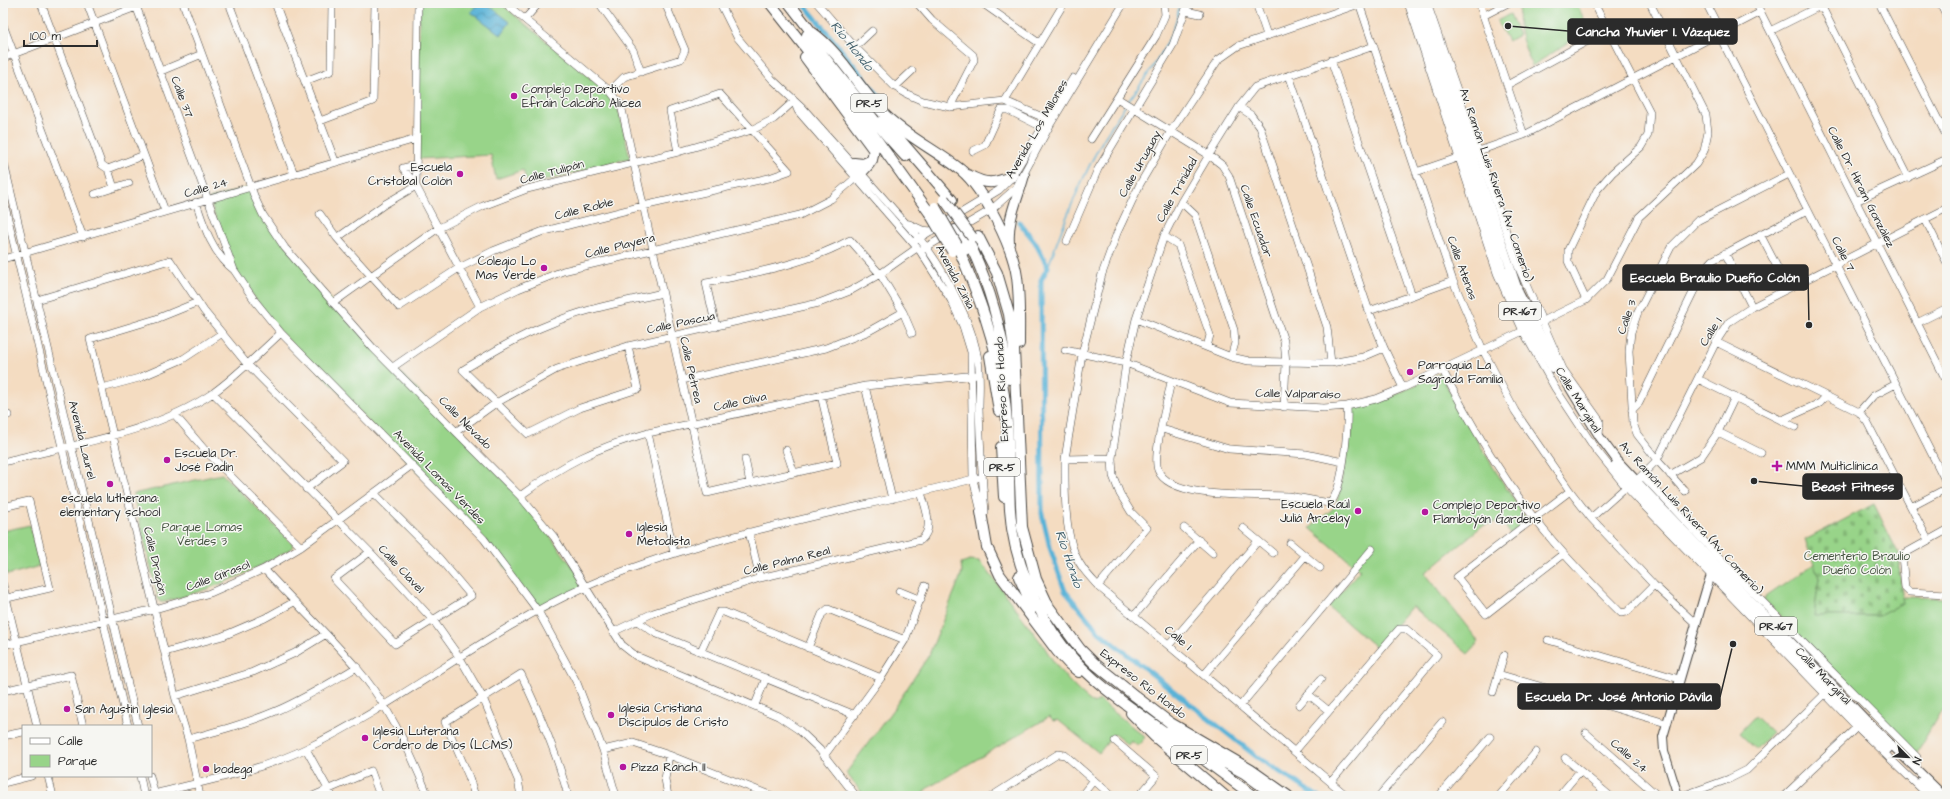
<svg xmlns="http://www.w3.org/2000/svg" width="1950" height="799" font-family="'Architects Daughter',sans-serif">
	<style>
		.cemetery { fill: url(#cemetery-stones); stroke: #62805a }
		.park { fill: #98d489; stroke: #62805a }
		.water { fill: url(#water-waves); stroke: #426e81 }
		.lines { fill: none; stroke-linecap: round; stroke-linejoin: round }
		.stream { stroke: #59b2d7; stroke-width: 1.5 }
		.canal { stroke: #59b2d7; stroke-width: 5 }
		.minor-casing { stroke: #494642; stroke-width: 8 }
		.major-casing { stroke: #494642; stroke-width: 10 }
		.highway-casing { stroke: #494642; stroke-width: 12 }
		.minor { stroke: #fff; stroke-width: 7 }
		.major { stroke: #fff; stroke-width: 8 }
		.highway { stroke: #fff; stroke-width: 10 }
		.highway-bridge-casing { stroke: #494642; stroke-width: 12; stroke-linecap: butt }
		.highway-bridge { stroke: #fff; stroke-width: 10 }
		.poi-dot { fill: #b5179e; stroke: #f6f6f2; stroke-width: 1.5 }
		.labels { text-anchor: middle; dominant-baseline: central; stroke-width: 3; stroke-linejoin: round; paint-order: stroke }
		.shield { fill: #f6f6f2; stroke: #686867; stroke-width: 1 }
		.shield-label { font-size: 11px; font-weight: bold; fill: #2b2b2b }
		.poi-label { font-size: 12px; fill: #2b2b2b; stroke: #f6f6f2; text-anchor: start }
		.street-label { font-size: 12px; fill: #2b2b2b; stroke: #f6f6f2 }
		.park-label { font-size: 12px; fill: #465542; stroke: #f6f6f2 }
		.water-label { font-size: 13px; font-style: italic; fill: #3b5a67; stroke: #f6f6f2 }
		.leader { fill: none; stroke: #2b2b2b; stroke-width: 1.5 }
		.callout-dot { fill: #2b2b2b; stroke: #f6f6f2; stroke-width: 1.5 }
		.callout { fill: #2b2b2b; stroke: #2b2b2b; stroke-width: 1.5 }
		.callout-label { font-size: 13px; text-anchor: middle; font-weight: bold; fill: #fff }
	</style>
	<defs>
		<pattern id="cemetery-stones" width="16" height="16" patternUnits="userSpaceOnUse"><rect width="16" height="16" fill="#98d489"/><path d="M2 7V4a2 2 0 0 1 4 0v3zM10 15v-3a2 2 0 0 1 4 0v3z" fill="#83b676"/></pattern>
		<pattern id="water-waves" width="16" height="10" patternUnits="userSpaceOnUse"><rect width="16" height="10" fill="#59b2d7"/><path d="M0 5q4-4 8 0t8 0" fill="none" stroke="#4a91af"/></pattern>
	</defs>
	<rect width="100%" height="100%" fill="#f6f6f2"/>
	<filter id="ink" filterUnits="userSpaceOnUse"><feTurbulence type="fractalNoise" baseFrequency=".025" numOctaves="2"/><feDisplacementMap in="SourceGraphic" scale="8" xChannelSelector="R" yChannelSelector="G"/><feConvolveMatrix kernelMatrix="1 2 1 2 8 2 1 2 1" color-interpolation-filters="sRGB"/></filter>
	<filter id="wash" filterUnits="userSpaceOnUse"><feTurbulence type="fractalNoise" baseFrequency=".012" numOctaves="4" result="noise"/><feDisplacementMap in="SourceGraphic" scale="16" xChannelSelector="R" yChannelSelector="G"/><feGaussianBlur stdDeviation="0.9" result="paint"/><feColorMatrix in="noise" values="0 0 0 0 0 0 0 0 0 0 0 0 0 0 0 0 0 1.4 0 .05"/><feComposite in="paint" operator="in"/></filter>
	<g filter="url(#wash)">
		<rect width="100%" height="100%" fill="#f4dcc1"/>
		<!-- cemetery -->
		<path class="cemetery" d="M1874,504L1898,553L1903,603L1879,616H1814L1819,578L1805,540Z"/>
		<!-- park -->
		<path class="park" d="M419,3H500L604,89L615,102L620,115L630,158L528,185L523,170L496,179L491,155L418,159Z
			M1521,3H1576L1586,23L1582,34L1532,66C1525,47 1513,22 1521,3Z
			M1510,14L1519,35L1508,41L1497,21Z
			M252,186L263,215L333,303L520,496L587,586L538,611L484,539L281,333L234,270L209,199Z
			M1440,373C1466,423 1494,470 1525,517L1523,523L1510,534L1502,520L1482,526L1425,573L1479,642L1468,654L1412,606L1377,648L1328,607L1360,570L1310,528L1336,506L1353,425L1351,409L1387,399Z
			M222,474L293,544L292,548C252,573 211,590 164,602H160L158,598L133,494Z
			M30,525L40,566L7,575L3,560V531Z
			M970,560L979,561L984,566L1045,648C1057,669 1074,689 1094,704L1099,700L1145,737L1138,746L1131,741L1128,745L1114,734L1099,753L1058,720L1053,721L1049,717L926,789L921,796H865L846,773L894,708L929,655L962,573L961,563Z
			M1814,564L1819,578L1814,616H1879L1903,603L1902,597L1947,598V709L1939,714L1916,754L1763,599Z
			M1755,716L1772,732L1756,749L1739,733Z"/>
		<!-- water -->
		<path class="water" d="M478,3H486L510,22L501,35L471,12Z"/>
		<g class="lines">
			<!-- stream -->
			<path class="stream" d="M1127,103C1147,76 1178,36 1179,3
				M1048,267C1068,211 1090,154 1125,106"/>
			<!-- canal -->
			<path class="canal" d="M803,3L884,102
				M1019,222L1035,242L1048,267L1041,280L1042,514L1050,548L1065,591L1099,632L1257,757L1317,796"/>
		</g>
	</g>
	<g filter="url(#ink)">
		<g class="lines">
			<defs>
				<path id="minor" d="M41,3L102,165L108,169L144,155
					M87,3L165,211
					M135,3L234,270L255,301L281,333L484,539L538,611L577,683L603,750L616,796
					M183,3L255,198L263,215L285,248L373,348L520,496L554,537L622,645L636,656L778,716L799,730L820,750L856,796
					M229,3L294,174
					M275,3L335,161
					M505,3L610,91L621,105L707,493L837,463L821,395
					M599,3L633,50L641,72
					M720,3L737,37L772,79L802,107L919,238C942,266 970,318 977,354C981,371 979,391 979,408C980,443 982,477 985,512H981L973,479L971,352L963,326L951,300L920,251L798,111L794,101
					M817,3L855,47L895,87L907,94L923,101L950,107L1005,101L1040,116L1045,123
					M917,3L932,20L973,55L974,60L950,107
					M982,3L1039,43
					M1256,3L1267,35
					M1359,3L1453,281L1483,350L1515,411L1570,491L1591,518L1654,585L1696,624
					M1408,3L1497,273L1523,331L1555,388L1594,447L1626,487L1857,727L1929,796
					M1427,3L1518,266L1563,369L1600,421L1599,436
					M1479,3L1524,135
					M1706,3L1721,32
					M1756,3L1947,382
					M1820,3L1908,178
					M1879,3L1947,137
					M1940,3L1947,16
					M1186,11L1200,14
					M1483,16L1508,3
					M525,19L539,3
					M3,25L83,237
					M1770,31L1826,3
					M1718,33L1947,484
					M855,47L872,31
					M3,58L136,7
					M1331,60L1412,296
					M161,71L202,54
					M1289,75L1369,311L1384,348L1403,388
					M305,81L331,71L332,3
					M1507,85L1608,30
					M895,87L912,71
					M610,91L624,77L681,59L685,50L665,3
					M1117,98L1209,155L1222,165L1229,176L1284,341L1286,363L1284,407
					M1005,101L1064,3
					M1239,107L1251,115L1260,127L1327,327L1331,363
					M320,121L373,101L375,3
					M1091,139L1156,36L1165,15L1164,3
					M973,151L985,145L1001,110H1008L1036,124L1048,125
					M1473,153L1524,135L1761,12
					M3,159L138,726
					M416,165L403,168L416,186L480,307
					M108,169L114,188
					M1416,172L1463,156
					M416,186L418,3
					M95,194L129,183
					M3,198L128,726
					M1856,201L1947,159
					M196,202C204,227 213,254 234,270
					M1181,202L1195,215L1234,330L1235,343L1231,357
					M320,214L337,238L399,307L459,268L493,251L541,232L643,206L769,178L789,171L720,94L670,111L678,152
					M1925,219L1947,263
					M909,224L922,230L931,231
					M960,228L991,210L1016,188L1050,125L1124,3
					M1760,234L1788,288
					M1164,236L1178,245L1210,335L1207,347
					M337,238L385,204L416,186
					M916,240L999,190L1011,178L1073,78
					M1067,241L1098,169L1173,45L1188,3
					M923,249L947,235
					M1725,253L1752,307
					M3,259L416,139
					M37,300L170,260L204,311L247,364L343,461L306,489
					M1586,300L1568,261V250L1597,190L1612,173L1641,147L1648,135L1650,112L1594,3
					M198,302L156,319L90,339L175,696L188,739L200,796
					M333,303L437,229L483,206L527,189L678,152L752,130L774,119L794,101
					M1369,311L1453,281
					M1136,319L1231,357L1249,361L1331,363L1363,357L1384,348
					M1541,322L1586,300L1607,279L1639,217L1696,164L1704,151L1708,132L1706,115L1650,3
					M1917,323L1947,308
					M716,327L706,283C756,272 804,265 850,240L880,274L903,312L912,333
					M1716,342L1859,412L1867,422L1928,540
					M628,346L638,389L580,408L528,434L463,370C491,353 519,336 550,324C586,308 625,302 662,293
					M1065,350L1126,363L1230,403L1324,408L1347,406L1376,399L1403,388L1523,331
					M393,367L480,307L518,289L563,271L800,215L831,199L859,175
					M1442,369C1469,421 1499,473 1535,519C1561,553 1591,583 1621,613L1627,612L1654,585
					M1698,379L1795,427
					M682,380L826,348L869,331L903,312
					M1171,381C1168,400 1152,454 1158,470C1170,501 1260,494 1288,496C1302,498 1316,501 1330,503C1344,489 1348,426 1347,406
					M865,386L892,499
					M102,388L139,378L183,359L221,334
					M213,393L370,552L433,620L460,658L483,698L518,780L521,796
					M1632,410L1639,403L1704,270L1713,260L1808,210
					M1859,412L1873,396L1896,384
					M175,415L204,449L301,547
					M3,416L8,415
					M1782,420L1820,403L1826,396
					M1162,429L1229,449L1306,454L1343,462
					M457,431L496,403L557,369L628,346L819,303L850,291L880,274L914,250
					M1718,432L1761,453
					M648,433L674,553
					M786,450L794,473
					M745,459L750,483
					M1065,459L1112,458
					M3,462C73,444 152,434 213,393C237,376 259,353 281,333
					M1642,475L1732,571L1917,757V770
					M1670,475L1701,457L1718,432L1735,397
					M1636,481L1657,460L1716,342L1729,322L1752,307L1947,208
					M1685,491L1657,460L1637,434L1633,423L1629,351L1631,332L1638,312L1671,247L1697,221L1789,174
					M520,496C565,463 595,448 648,433L865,386L977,375
					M3,507L29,501L50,588L3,599
					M1911,507L1947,488
					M1591,518L1626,487
					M1184,528L1213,553
					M1243,528L1273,553
					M1947,530L1902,555L1905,588L1909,592L1947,594
					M749,532L760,578
					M1290,543L1320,568
					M370,552L334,579L395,644L471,596L439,558L374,493
					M1563,554L1486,614L1457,577L1570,491
					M264,569C294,602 327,633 356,667C388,704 410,750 428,796
					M3,585L37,726
					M1098,586L1147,528L1131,512L1120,494L1113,476L1112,458L1126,363L1136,319L1164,236L1181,202L1209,155L1239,107L1255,87L1374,46
					M899,591L921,600
					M1134,616L1199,540
					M637,621L655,633L855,715
					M613,632L653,613L760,578L921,540C935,528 925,508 921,492
					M1548,640L1679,679
					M3,645L155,609L210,593L264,569L301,547L412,465
					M1169,645L1258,541
					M808,648L822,614L828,609L905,640
					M701,651L719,612H724L881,678
					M165,652L223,636L265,618L294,602
					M1498,674L1666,723
					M1204,675L1305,556
					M3,691L71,675L83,726
					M1493,692L1504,655
					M1308,694L1329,711
					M175,696L253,672L295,653L326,634
					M755,705L766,678
					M1299,705L1321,679
					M1240,706L1372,549
					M1586,733L1658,796
					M3,736L23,732
					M188,739C218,731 248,723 276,711C304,699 330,683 357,667
					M1115,741L1156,776L1139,796
					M306,749L332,796
					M603,750L633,743L669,755L772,796
					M1295,751L1399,629H1406L1437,655L1331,782
					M824,756L881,678L905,640L925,586
					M1565,758L1610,796
					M48,776L53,796
					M140,776L144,796
					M150,776L155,796
					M3,783L31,776
					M147,796C201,781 256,773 307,748C404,701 488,630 587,586C711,532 847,512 977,478
					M313,796L371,771L380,796
					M475,796L469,777L445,722L521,674C540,714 557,753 568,796
					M668,796L665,779L669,755
					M992,796L1058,754L1065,755L1112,796
					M1081,796L1094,780
					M1347,796L1098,586C1089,576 1080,567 1075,554C1064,528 1065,487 1065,459L1082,354L1102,274L1117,233L1140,184L1171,131L1218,60L1238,46L1362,3
					M1379,796L1442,722
					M1439,796L1490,737
					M1499,796L1536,752
					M1559,796L1580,771
					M1682,796L1729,779L1747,770L1827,692
					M1784,796L1857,727"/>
				<path id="major" d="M1414,3L1502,268L1528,328L1552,368
					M1421,3L1519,293L1557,367L1599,436L1616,459L1662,508L1865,719L1944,796
					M1615,465L1632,485L1860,724L1888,749
					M1921,781L1935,796
					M1678,796L1664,751L1663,737L1706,590L1711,575L1716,567"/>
				<path id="highway" d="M770,3L864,122L929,212
					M789,3L816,38
					M813,33C840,52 860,90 885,115C907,137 936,150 961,170C984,189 1013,247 1017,277C1020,299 1019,321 1019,344
					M807,35L887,136L905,156
					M805,57L873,149C875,159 868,166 862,172
					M883,120L952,200
					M854,163L863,164L872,160
					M968,175C987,185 993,184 1013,176
					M962,229C988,276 1001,326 1009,379
					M955,230L965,250
					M978,236L997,273L1009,314L1014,349L1022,527L1036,579L1049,607L1080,649L1094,663L1135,696L1169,722L1251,770L1288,796
					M1009,243C1007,219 1018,198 1024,175
					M957,245C979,296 995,339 1004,395C1010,433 1008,472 1010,510C1013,558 1035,611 1065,649C1094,685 1136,711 1173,738
					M990,356L999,411
					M1001,447L1004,497
					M981,512L987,547L1000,575L1057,651L1069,664L1079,672
					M1019,577L1033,608
					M1131,713L1155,737L1225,796
					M1170,730L1190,744L1244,773L1275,796
					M1164,737L1194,758
					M1191,750L1253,796"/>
			</defs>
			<!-- minor casing -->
			<use href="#minor" class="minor-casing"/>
			<!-- major casing -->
			<use href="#major" class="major-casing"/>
			<!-- highway casing -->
			<use href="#highway" class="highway-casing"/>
			<!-- minor -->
			<use href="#minor" class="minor"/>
			<!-- major -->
			<use href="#major" class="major"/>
			<!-- highway -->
			<use href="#highway" class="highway"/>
			<defs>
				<path id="highway-bridge" d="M944,199L972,237
					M935,207L957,245
					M929,212L952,251"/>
			</defs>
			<!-- highway-bridge casing -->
			<use href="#highway-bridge" class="highway-bridge-casing"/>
			<!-- highway-bridge -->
			<use href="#highway-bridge" class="highway-bridge"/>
		</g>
	</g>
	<!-- markers -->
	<g class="poi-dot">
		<circle cx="514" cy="96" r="4"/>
		<circle cx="460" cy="174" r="4"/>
		<circle cx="544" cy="268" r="4"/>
		<circle cx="1410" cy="372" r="4"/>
		<circle cx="167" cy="460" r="4"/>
		<path d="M1775 460h4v4h4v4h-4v4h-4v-4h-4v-4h4z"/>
		<circle cx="110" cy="484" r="4"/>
		<circle cx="1358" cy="511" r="4"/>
		<circle cx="1425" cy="512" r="4"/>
		<circle cx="629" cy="534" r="4"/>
		<circle cx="67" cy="709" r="4"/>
		<circle cx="611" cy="715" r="4"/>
		<circle cx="365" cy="738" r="4"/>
		<circle cx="623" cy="767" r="4"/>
		<circle cx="206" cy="769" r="4"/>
	</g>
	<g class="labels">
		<!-- shield labels -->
		<g class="shield">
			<rect x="851" y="94" width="36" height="18" rx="3"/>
			<rect x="1499" y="302" width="42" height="18" rx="3"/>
			<rect x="984" y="458" width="36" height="18" rx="3"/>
			<rect x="1755" y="617" width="42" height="18" rx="3"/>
			<rect x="1171" y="746" width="36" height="18" rx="3"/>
		</g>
		<g class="shield-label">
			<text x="869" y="103">PR-5</text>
			<text x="1520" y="311">PR-167</text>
			<text x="1002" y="467">PR-5</text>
			<text x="1776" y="626">PR-167</text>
			<text x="1189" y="755">PR-5</text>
		</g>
		<!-- poi labels -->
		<g class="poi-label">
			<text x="522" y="89">Complejo Deportivo<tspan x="522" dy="14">Efraín Calcaño Alicea</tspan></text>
			<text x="452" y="167" text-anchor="end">Escuela<tspan x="452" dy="14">Cristobal Colón</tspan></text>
			<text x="536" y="261" text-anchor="end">Colegio Lo<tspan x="536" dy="14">Mas Verde</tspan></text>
			<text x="1418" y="365">Parroquia La<tspan x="1418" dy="14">Sagrada Familia</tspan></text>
			<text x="175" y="453">Escuela Dr.<tspan x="175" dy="14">José Padín</tspan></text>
			<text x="1786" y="466">MMM Multiclínica</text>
			<text x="110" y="498" text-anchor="middle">escuela lutherana:<tspan x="110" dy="14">elementary school</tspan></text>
			<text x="1350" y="504" text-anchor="end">Escuela Raúl<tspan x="1350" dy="14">Juliá Arcelay</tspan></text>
			<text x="1433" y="505">Complejo Deportivo<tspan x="1433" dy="14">Flamboyán Gardens</tspan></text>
			<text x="637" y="527">Iglesia<tspan x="637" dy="14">Metodista</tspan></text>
			<text x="619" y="708">Iglesia Cristiana<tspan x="619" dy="14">Discípulos de Cristo</tspan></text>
			<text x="75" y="709">San Agustin Iglesia</text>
			<text x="373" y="731">Iglesia Luterana<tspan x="373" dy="14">Cordero de Dios (LCMS)</tspan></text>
			<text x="631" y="767">Pizza Ranch II</text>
			<text x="214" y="769">bodega</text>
		</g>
		<!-- street labels -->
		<g class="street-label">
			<text transform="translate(182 97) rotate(69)">Calle 37</text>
			<text transform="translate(1037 129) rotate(-60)">Avenida Los Millones</text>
			<text transform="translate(1140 164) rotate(-61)">Calle Uruguay</text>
			<text transform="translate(552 172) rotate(-15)">Calle Tulipán</text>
			<text transform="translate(1496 185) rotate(71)">Av. Ramón Luis Rivera (Av. Comerío)</text>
			<text transform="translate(1861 187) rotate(63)">Calle Dr. Hiram González</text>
			<text transform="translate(206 188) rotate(-16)">Calle 24</text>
			<text transform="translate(1177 190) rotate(-61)">Calle Trinidad</text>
			<text transform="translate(584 209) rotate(-14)">Calle Roble</text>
			<text transform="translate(1256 221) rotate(71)">Calle Ecuador</text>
			<text transform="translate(620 246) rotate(-14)">Calle Playera</text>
			<text transform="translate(1843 254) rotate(63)">Calle 7</text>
			<text transform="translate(1462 268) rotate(70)">Calle Atenas</text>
			<text transform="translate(955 277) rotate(62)">Avenida Zinia</text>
			<text transform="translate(1627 317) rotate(-71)">Calle 3</text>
			<text transform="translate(681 323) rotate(-12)">Calle Pascua</text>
			<text transform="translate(1711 332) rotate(-58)">Calle 1</text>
			<text transform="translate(691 370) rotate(77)">Calle Petrea</text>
			<text transform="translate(1002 389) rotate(-93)">Expreso Río Hondo</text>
			<text transform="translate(1298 394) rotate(1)">Calle Valparaíso</text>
			<text transform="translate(1578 400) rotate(58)">Calle Marginal</text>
			<text transform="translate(740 402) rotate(-12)">Calle Oliva</text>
			<text transform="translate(465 423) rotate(45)">Calle Nevado</text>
			<text transform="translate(82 440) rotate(76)">Avenida Laurel</text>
			<text transform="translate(439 477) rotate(46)">Avenida Lomas Verdes</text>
			<text transform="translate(1691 518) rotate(47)">Av. Ramón Luis Rivera (Av. Comerío)</text>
			<text transform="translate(155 561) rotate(77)">Calle Dragón</text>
			<text transform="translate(787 561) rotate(-14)">Calle Palma Real</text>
			<text transform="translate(401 569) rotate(47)">Calle Clavel</text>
			<text transform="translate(218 576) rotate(-21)">Calle Girasol</text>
			<text transform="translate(1178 638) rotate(40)">Calle 1</text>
			<text transform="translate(1823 676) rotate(46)">Calle Marginal</text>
			<text transform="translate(1143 684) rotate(38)">Expreso Río Hondo</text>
			<text transform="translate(1629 756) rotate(41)">Calle 24</text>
		</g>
		<!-- park labels -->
		<g class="park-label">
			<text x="202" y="527">Parque Lomas<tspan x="202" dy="14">Verdes 3</tspan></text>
			<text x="1857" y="556">Cementerio Braulio<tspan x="1857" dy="14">Dueño Colón</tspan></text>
		</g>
		<!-- water labels -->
		<g class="water-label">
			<text transform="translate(852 46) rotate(51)">Río Hondo</text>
			<text transform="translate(1069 559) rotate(71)">Río Hondo</text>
		</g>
	</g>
	<!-- callouts -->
	<path class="leader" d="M1508 26L1568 31M1809 325L1808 277M1754 481L1803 486M1733 644L1720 697"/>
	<g class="callout-dot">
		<circle cx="1508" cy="26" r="4"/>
		<circle cx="1809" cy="325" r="4"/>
		<circle cx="1754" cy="481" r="4"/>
		<circle cx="1733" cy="644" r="4"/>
	</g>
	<g class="callout">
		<rect x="1568" y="19" width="169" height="25" rx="4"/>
		<rect x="1623" y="265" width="185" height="25" rx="4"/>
		<rect x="1803" y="474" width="99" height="25" rx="4"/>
		<rect x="1518" y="684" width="202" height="25" rx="4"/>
	</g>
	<g class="callout-label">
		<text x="1653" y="36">Cancha Yhuvier I. Vázquez</text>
		<text x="1715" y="282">Escuela Braulio Dueño Colón</text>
		<text x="1853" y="491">Beast Fitness</text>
		<text x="1619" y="701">Escuela Dr. José Antonio Dávila</text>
	</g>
	<!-- margin -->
	<rect width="1950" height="799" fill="none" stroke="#f6f6f2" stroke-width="16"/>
	<!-- legend -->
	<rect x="22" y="725" width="130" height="52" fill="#f6f6f2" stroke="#a5a5a2"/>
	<rect x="30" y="738" width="20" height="6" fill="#ffffff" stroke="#a5a5a2"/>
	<text x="58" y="745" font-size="12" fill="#2b2b2b">Calle</text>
	<rect x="30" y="755" width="20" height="12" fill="#98d489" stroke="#a5a5a2"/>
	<text x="58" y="765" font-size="12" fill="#2b2b2b">Parque</text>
	<!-- north arrow -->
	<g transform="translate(1908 757) rotate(114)" stroke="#f6f6f2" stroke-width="3" paint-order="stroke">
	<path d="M0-3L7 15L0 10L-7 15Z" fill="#2b2b2b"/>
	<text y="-6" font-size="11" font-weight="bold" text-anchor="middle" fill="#2b2b2b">N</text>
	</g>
	<!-- scale -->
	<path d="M24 40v6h73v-6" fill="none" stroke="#2b2b2b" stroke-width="2"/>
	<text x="30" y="40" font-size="12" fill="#2b2b2b" stroke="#f6f6f2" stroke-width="3" paint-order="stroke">100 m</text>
</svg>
